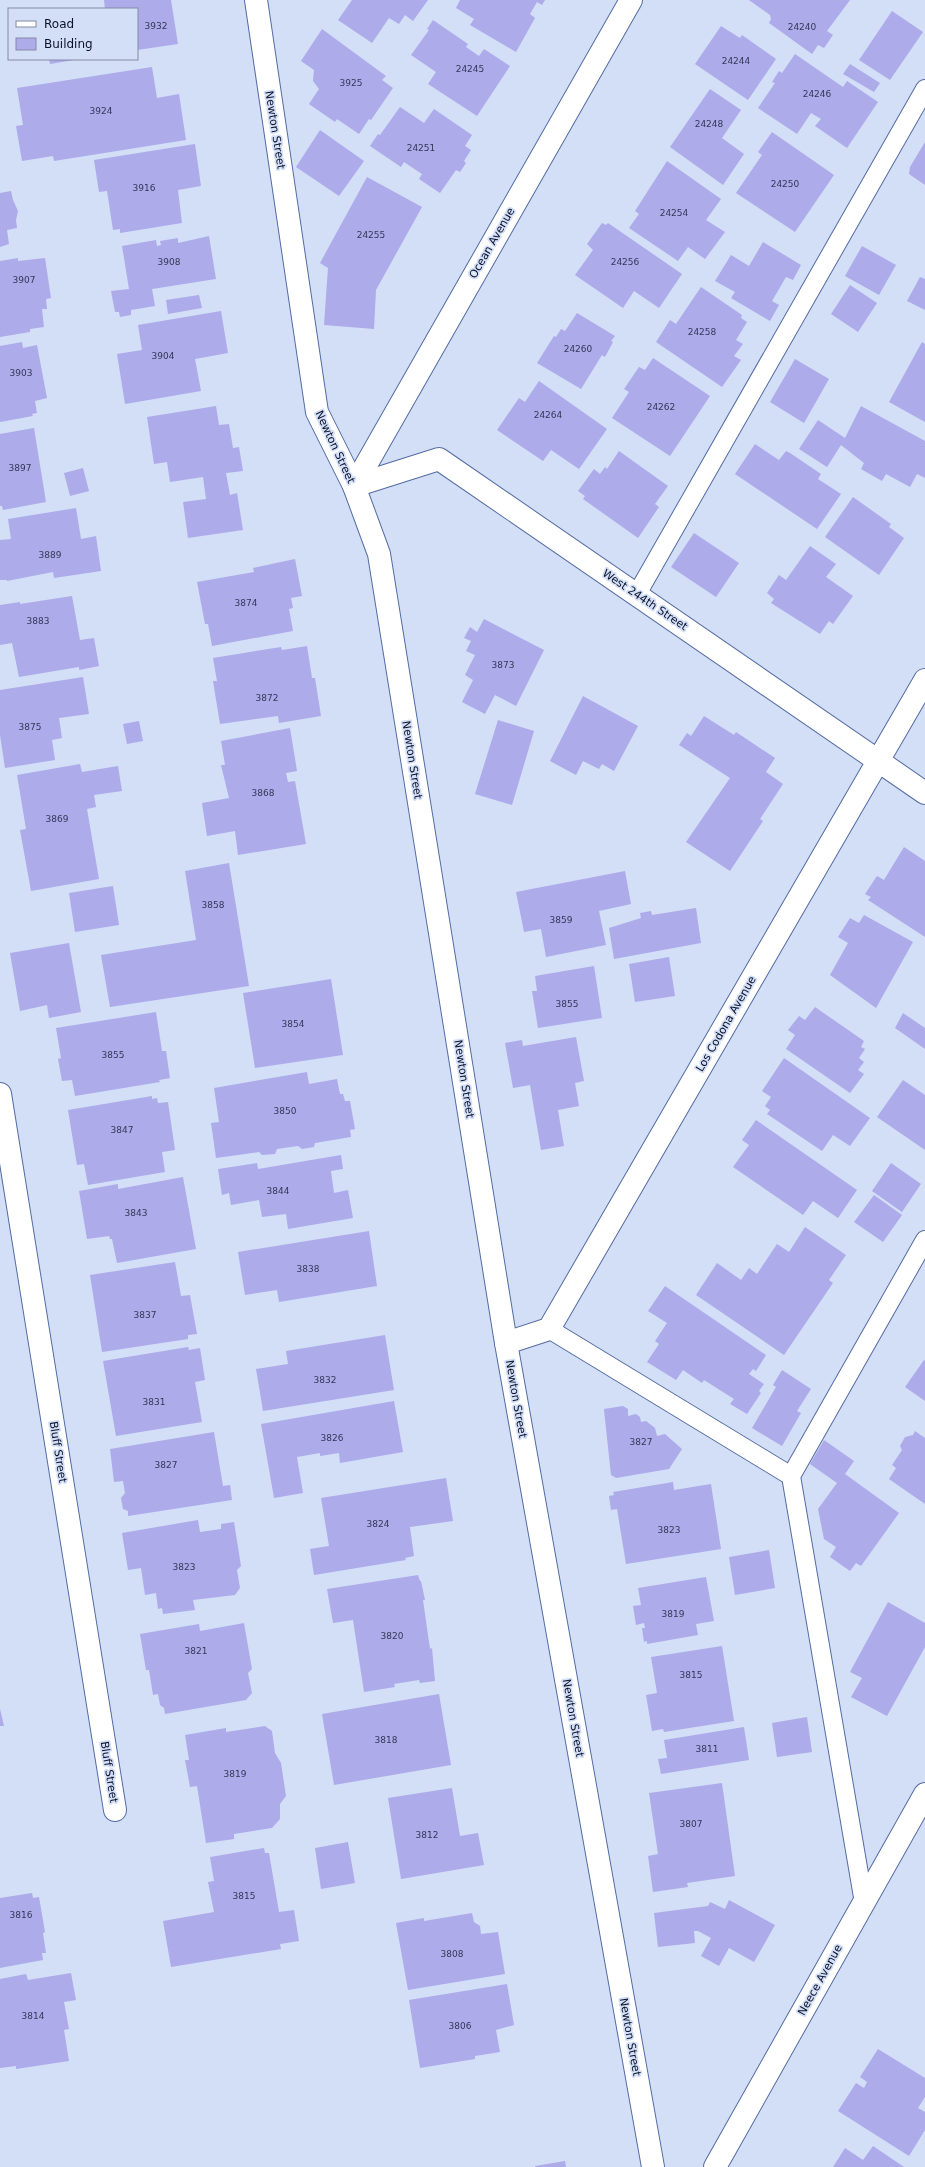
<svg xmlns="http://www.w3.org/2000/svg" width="925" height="2167" font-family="'DejaVu Sans',sans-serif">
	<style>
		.building { fill: #adabea }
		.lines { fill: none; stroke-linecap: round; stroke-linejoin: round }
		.service-casing { stroke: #546ca2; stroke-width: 20 }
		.minor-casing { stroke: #546ca2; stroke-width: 24 }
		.tertiary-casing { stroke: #546ca2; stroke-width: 24 }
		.service { stroke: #fff; stroke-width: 18 }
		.minor { stroke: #fff; stroke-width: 22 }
		.tertiary { stroke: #fff; stroke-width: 22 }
		.labels { text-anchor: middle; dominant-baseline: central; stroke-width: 3.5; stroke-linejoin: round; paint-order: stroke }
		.number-label { font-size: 9px; fill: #333858 }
		.street-label { font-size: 11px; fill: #0a1228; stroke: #d3def7 }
	</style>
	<rect width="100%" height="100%" fill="#d3def7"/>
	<!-- building -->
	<path class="building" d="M104,0H171L178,44L137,50V9H105Z
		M352,0H428L413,21L405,15L399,24L389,18L372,43L338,20Z
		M460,0H545L542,5L537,2L530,14L535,18L516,52L470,25L474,19L456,8Z
		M749,0H850L827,31L833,35L824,48L818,45L812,54L769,23L771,19L770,15Z
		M892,11L923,32L890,80L859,60Z
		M433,20L468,44L466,47L479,56L484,49L510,66L477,116L428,84L436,72L411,55L429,30L427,29Z
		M721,26L740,38L742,35L776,59L748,100L695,64Z
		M322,29L386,76L382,80L393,88L371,120L369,119L359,134L337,119L335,122L309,104L319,89L313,81L314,70L301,61Z
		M795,54L843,87L847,81L878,102L847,148L815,126L821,119L811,113L797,134L758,108L775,83L772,82L779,71L782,73Z
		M49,59H74V60L50,64Z
		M850,64L880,83L874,92L843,74Z
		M152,67L157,98L179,94L186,140L54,161L53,156L22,161L16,126L23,125L17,88Z
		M710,89L741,110L722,138L744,154L723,185L670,147Z
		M400,107L424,123L434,109L472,135L465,146L471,150L464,161L466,163L460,172L456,170L440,193L419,179L422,174L404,162L401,167L370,146L378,134L380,135Z
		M320,130L364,161L339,196L296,167Z
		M772,132L834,175L795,232L736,193L762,155L758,152Z
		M925,142V185L909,174L910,167Z
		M195,144L201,186L178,190L182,223L120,233V229L113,230L107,191L99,192L94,160Z
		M667,161L721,199L706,220L725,232L705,259L688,247L678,261L629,228L639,214L635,211Z
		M367,177L422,207L376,290L374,329L324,325L328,268L320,263Z
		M11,191L13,200L18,211L16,220L17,228L7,230L9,244L0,247V193Z
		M602,223L606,225L608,223L682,274L659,308L634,291L623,308L575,275L593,250L587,244Z
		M209,236L216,279L152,289L155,306L131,310V315L120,317L119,312H115L111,291L129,289L122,246L156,240L157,246L161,245L160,241L178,238V243Z
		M763,242L801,265L793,280L786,277L772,301L779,305L770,321L731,298L735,292L715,281L731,255L749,266Z
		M862,246L896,265L879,295L845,276Z
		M18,258V261L45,258L51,298L46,299L47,309H42L44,327L30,329V332L0,337V261Z
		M920,277L925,279V310L907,301Z
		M850,285L877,303L858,332L831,314Z
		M701,287L742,315L741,318L747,322L736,340L743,344L734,356L741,360L722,387L656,342L670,320L676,324Z
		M199,295L202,308L168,314L166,300Z
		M221,311L228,353L195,359L201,391L125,404L117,354L142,350L138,325Z
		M577,313L615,336L611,341L613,342L605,357L602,355L581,389L537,363L554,336L556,337L561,329L565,331Z
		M22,342L23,348L37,345L47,398L35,401L37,413L32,414L33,416L0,422V346Z
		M922,342L925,344V422L889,402Z
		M653,358L710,396L670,456L612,418L629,392L624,389L639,367L645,370Z
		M795,359L829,379L804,423L770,402Z
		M539,381L607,429L579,469L551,450L543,461L497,430L519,398L525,402Z
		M216,406L219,425L229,424L233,448L239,447L243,471L226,473L230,495L237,493L243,530L188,538L183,502L206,499L203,477L170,482L167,462L154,464L147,417Z
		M861,406L925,441V478L917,474L910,487L886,474L882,481L861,469L864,463L841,445L827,467L799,449L818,420L845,438Z
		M34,428L46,502L3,510L2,506H0V434Z
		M755,444L779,460L786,451L790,453L821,474L818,479L841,494L817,529L735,474Z
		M619,451L668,486L655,504L659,507L638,538L583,499L585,496L578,491L594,469L600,474L605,467L607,469Z
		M83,468L89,491L70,496L64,473Z
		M853,497L891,524L889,527L904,538L879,575L825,537Z
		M76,508L81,539L96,536L101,571L54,578L53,572L7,581V580H0V540L11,539L8,519Z
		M694,533L739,563L716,597L671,567Z
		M810,546L836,564L826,577L853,596L833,624L829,621L820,634L771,603L774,599L767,593L779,575L786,580Z
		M295,559L302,596L291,598L293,608L289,609L293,631L212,646L208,624H205L197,582L254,572L253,568Z
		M72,596L80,640L94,638L99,666L79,670V667L19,677L12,643L0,645V605L20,602V604Z
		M484,619L544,650L516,706L495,695L485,714L462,702L473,680L465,675L475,655L466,651L471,641L464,638L470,627L477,632Z
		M307,646L312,678H315L321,716L279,723L278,716L220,724L213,681H217L213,658L281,647L282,650Z
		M83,677L89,714L59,718L62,738L52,740L55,760L5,768L0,735V690Z
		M583,696L638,726L614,771L602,764L599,769L583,761L576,775L550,761Z
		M704,716L734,735L736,732L775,758L766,772L783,784L760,819L763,821L730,871L686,842L730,778L679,745L687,733L691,736Z
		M498,720L534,731L512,805L475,794Z
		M139,721L143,741L127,744L123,724Z
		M290,728L297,771L286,773L288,782L295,781L306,844L238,855L235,831L207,836L202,803L229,798L221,765H225L221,741Z
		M80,764L82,772L118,766L122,791L94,795L96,807L87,809L99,879L31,891L20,830L26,829L17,775Z
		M904,847L925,861V937L868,900L871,897L865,894L877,876L884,880Z
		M229,863L249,986L110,1007L101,955L196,940L185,871Z
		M625,871L631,904L599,911L606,945L546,957L541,929L524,932L516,892Z
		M113,886L119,925L75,932L69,893Z
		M696,908L701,943L614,959L609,928L641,918L640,913L651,911L652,915Z
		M864,915L913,942L876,1008L830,975L848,943L838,937L850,918L859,923Z
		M69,943L81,1012L49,1018L47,1005L20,1011L10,953Z
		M669,957L675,996L635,1002L629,964Z
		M594,966L602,1018L538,1028L532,991H537L535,976Z
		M331,979L343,1055L255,1068L243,993Z
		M815,1007L864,1041L861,1047L865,1049L859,1058L864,1062L858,1070L864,1074L850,1093L786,1049L795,1035L788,1030L799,1016L805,1020Z
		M156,1012L162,1051H166L170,1078L159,1080L160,1082L75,1096L72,1080L62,1081L58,1059L61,1058L56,1028Z
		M903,1013L925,1028V1049L895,1028Z
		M576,1037L584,1081L575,1083L579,1106L558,1110L564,1146L541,1150L530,1085L513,1088L505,1043L522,1040L523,1046Z
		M784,1058L870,1118L850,1146L833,1135L822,1151L767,1114L770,1110L765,1106L771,1097L762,1091Z
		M307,1072L309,1084L337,1079L340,1094H343L345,1101H350L355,1129L350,1130L351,1137L315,1143L314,1147L302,1149L298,1146L277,1149L275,1154L262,1155L259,1152L216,1158L211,1123L219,1122L214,1088Z
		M903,1080L925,1095V1150L877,1117Z
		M152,1096V1099L157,1098L158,1103L168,1102L175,1150L162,1152L165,1172L88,1185L84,1164L77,1165L68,1110Z
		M756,1120L857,1190L838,1218L813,1201L803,1215L733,1167L749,1145L742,1140Z
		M341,1155L343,1169L331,1171L334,1193L348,1190L353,1218L288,1229L286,1214L262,1217L259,1200L231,1205L229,1193L222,1195L218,1169L257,1163L258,1169Z
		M891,1163L921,1184L902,1212L872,1191Z
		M183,1177L196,1249L117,1263L112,1239H110L109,1236L87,1239L79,1191L118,1184V1189Z
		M874,1195L902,1215L883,1242L854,1222Z
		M805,1227L846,1255L829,1280L833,1283L784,1355L696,1295L717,1263L741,1280L749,1268L757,1274L777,1244L789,1252Z
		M369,1231L377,1286L279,1302L277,1290L245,1295L238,1252Z
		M175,1262L181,1296L190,1295L197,1334L188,1335V1339L102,1352L90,1275Z
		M665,1286L766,1355L756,1371L753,1369L749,1374L764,1384L759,1391L761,1393L747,1414L730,1404L734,1399L704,1380L702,1383L683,1370L676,1380L647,1362L659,1344L655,1341L667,1323L648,1311Z
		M385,1335L394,1390L263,1411L256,1369L288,1364L286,1351Z
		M188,1347L189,1350L200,1348L205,1380L195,1382L202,1422L116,1436L103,1361Z
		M924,1360L925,1361V1401L905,1387Z
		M782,1370L811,1389L797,1411L801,1413L782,1446L752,1428L776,1387L773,1385Z
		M394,1401L403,1452L340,1463L339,1453L320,1456V1453L297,1457L303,1493L274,1498L261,1424Z
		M623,1406L628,1409V1416L636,1414L640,1417L641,1422L646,1421L655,1428L657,1436L665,1434L682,1449L669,1469L616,1478L611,1475L604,1410V1409Z
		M915,1431L925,1438V1504L889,1479L896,1468L892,1465L902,1450L900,1446L905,1437L913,1435Z
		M214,1432L223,1486L230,1485L232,1500L128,1516V1511L123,1509L121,1498L125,1493L123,1481L114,1482L110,1449Z
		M824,1440L854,1461L845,1474L899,1513L861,1566L856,1563L850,1571L830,1557L836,1547L824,1539L818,1509L837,1483L810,1464Z
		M446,1478L453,1521L410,1527L414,1556L405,1558L406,1560L314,1575L310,1549L329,1546L321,1498Z
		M673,1482L674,1490L711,1484L721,1549L626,1564L617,1509L611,1510L609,1496L614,1495L613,1492Z
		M198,1520L200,1532L221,1529V1524L234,1522L241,1566L237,1570L240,1588L235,1595L193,1600L195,1610L163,1614L162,1608L158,1609L156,1593L145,1595L141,1568L128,1570L122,1533Z
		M769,1550L775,1588L735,1595L729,1557Z
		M418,1575L420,1581H421L425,1600H423L430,1649L432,1648L435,1681L420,1683L419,1680L394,1684L395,1687L364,1692L353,1620L333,1623L327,1589Z
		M706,1577L714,1621L696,1624L698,1635L647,1644V1641L644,1642L642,1628H645L644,1623L636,1625L633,1606L641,1605L638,1588Z
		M888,1602L925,1623V1647L887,1716L851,1697L862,1678L850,1672Z
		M244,1623L252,1669L248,1673L252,1693L246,1700L165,1714L164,1708L160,1705L158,1694L153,1695L149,1670H146L140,1634L199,1624L200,1631Z
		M722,1646L734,1721L664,1732L663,1729L652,1731L646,1695L657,1693L651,1657Z
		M439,1694L451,1765L334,1785L322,1714Z
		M0,1709L4,1726H0Z
		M807,1717L812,1752L777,1757L772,1723Z
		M265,1726L272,1731L275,1753L281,1763L286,1796L280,1804V1819L272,1828L234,1834V1839L206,1843L197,1786L190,1787L185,1760H189L185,1735L226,1728V1732Z
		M744,1727L749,1760L661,1774L658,1759L667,1758L664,1740Z
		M722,1783L735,1876L687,1883L688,1887L653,1892L648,1856L658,1854L649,1793Z
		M452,1788L460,1836L478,1833L484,1865L401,1879L388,1798Z
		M348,1842L355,1883L321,1889L315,1848Z
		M264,1848L265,1853H269L279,1912L294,1910L299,1941L280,1944L281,1949L171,1967L163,1921L214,1912L208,1882L214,1881L210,1857Z
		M32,1893L33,1898L39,1897L45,1932L43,1933L46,1953H42L43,1960L0,1968V1898Z
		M729,1900L775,1925L754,1962L729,1948L719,1966L701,1956L711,1938L698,1931H694L695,1943L658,1947L654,1913L708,1906L710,1902L725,1909Z
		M472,1913L474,1922L480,1926L481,1934L498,1932L505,1974L408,1990L396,1923L424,1918V1921Z
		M71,1973L76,2000L64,2002L69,2029L64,2030L69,2061L16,2069V2066L0,2068V1979L26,1974L28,1980Z
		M507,1984L514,2025L496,2030L500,2052L475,2056V2059L420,2068L409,2000Z
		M878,2049L925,2078V2097L918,2108L925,2112V2130L909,2156L838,2111L856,2083L864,2088L867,2082L860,2077Z
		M873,2146L904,2167H833L845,2148L863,2160Z
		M565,2161L566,2167H535V2166Z"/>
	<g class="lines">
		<defs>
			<path id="service" d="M637,594L925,89
				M549,1329L791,1476L864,1903
				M791,1476L925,1240"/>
			<path id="minor" d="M354,486L439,459L925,793
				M354,486L631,0
				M0,1094L115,1810
				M506,1343L549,1329L925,680
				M715,2167L925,1794"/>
			<path id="tertiary" d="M256,0L317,412L354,486L379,554L506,1343L653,2167"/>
		</defs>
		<!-- service casing -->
		<use href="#service" class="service-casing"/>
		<!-- minor casing -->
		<use href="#minor" class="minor-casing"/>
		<!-- tertiary casing -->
		<use href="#tertiary" class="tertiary-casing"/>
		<!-- service -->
		<use href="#service" class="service"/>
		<!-- minor -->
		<use href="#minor" class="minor"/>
		<!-- tertiary -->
		<use href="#tertiary" class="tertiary"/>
	</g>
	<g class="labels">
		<!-- number labels -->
		<g class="number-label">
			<text x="156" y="26">3932</text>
			<text x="802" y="27">24240</text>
			<text x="736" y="61">24244</text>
			<text x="470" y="69">24245</text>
			<text x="351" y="83">3925</text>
			<text x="817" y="94">24246</text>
			<text x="101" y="111">3924</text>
			<text x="709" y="124">24248</text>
			<text x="421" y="148">24251</text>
			<text x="785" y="184">24250</text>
			<text x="144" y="188">3916</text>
			<text x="674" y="213">24254</text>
			<text x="371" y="235">24255</text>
			<text x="169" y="262">3908</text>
			<text x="625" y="262">24256</text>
			<text x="24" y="280">3907</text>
			<text x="702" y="332">24258</text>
			<text x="578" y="349">24260</text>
			<text x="163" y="356">3904</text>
			<text x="21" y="373">3903</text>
			<text x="661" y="407">24262</text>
			<text x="548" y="415">24264</text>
			<text x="20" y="468">3897</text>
			<text x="50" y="555">3889</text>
			<text x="246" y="603">3874</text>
			<text x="38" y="621">3883</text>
			<text x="503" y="665">3873</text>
			<text x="267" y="698">3872</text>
			<text x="30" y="727">3875</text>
			<text x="263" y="793">3868</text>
			<text x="57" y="819">3869</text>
			<text x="213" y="905">3858</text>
			<text x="561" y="920">3859</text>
			<text x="567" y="1004">3855</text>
			<text x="293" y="1024">3854</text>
			<text x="113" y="1055">3855</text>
			<text x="285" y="1111">3850</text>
			<text x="122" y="1130">3847</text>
			<text x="278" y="1191">3844</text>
			<text x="136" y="1213">3843</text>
			<text x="308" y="1269">3838</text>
			<text x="145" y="1315">3837</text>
			<text x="325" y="1380">3832</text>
			<text x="154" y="1402">3831</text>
			<text x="332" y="1438">3826</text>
			<text x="641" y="1442">3827</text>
			<text x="166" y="1465">3827</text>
			<text x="378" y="1524">3824</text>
			<text x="669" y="1530">3823</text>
			<text x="184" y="1567">3823</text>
			<text x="673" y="1614">3819</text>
			<text x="392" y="1636">3820</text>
			<text x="196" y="1651">3821</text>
			<text x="691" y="1675">3815</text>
			<text x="386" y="1740">3818</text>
			<text x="707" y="1749">3811</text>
			<text x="235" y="1774">3819</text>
			<text x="691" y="1824">3807</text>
			<text x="427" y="1835">3812</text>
			<text x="244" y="1896">3815</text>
			<text x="21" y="1915">3816</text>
			<text x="452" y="1954">3808</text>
			<text x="33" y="2016">3814</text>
			<text x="460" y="2026">3806</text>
		</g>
		<!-- street labels -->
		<g class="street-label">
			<text transform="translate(275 130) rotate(81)">Newton Street</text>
			<text transform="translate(492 243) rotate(-60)">Ocean Avenue</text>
			<text transform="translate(335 447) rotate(65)">Newton Street</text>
			<text transform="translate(645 600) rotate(34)">West 244th Street</text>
			<text transform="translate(412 760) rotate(81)">Newton Street</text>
			<text transform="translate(726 1024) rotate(-60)">Los Codona Avenue</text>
			<text transform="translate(464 1079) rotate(81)">Newton Street</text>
			<text transform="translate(516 1399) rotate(80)">Newton Street</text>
			<text transform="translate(58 1452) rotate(81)">Bluff Street</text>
			<text transform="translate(573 1718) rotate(80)">Newton Street</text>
			<text transform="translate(109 1772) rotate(81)">Bluff Street</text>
			<text transform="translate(820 1980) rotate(-61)">Neece Avenue</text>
			<text transform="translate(630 2037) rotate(80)">Newton Street</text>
		</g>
	</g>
	<!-- legend -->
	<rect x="8" y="8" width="130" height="52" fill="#d3def7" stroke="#838ca4"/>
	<rect x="16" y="21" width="20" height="6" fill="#ffffff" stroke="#838ca4"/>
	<text x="44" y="28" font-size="12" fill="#0a1228">Road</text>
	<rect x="16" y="38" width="20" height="12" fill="#adabea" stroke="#838ca4"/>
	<text x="44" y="48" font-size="12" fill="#0a1228">Building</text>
</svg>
